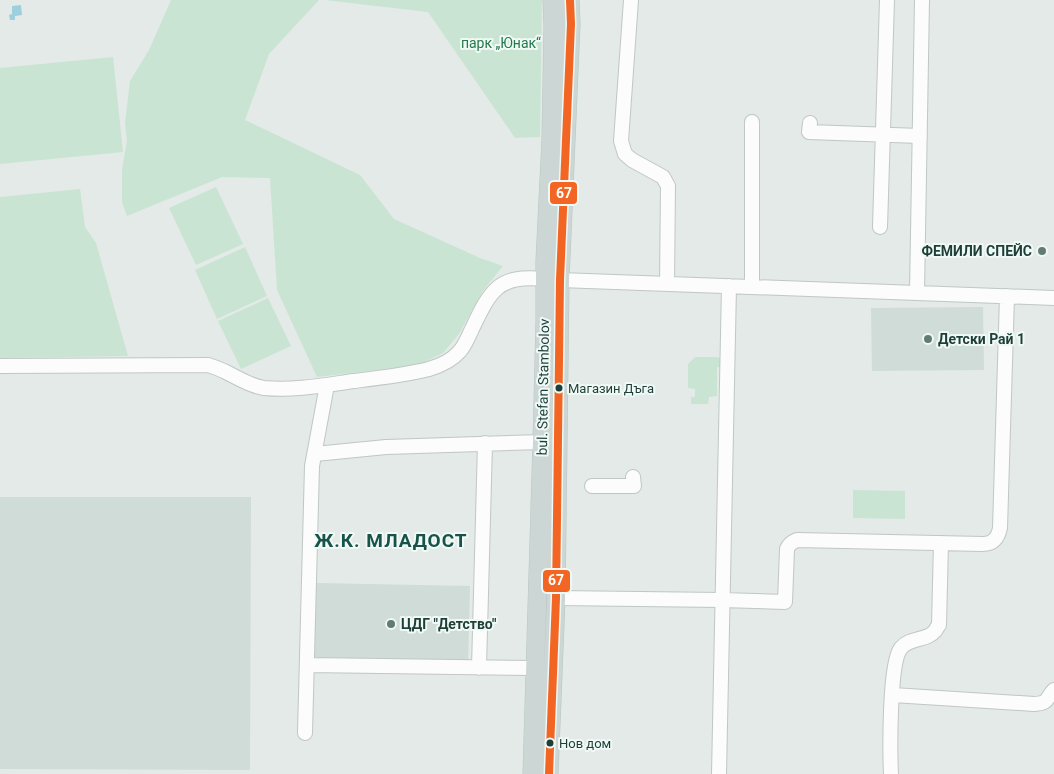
<svg xmlns="http://www.w3.org/2000/svg" width="1054" height="774" font-family="Roboto,sans-serif">
	<style>
		.built { fill: #d0dcd7 }
		.green { fill: #cae4d4 }
		.water { fill: #9ecfdc }
		.lines { fill: none; stroke-linecap: round; stroke-linejoin: round }
		.minor-casing { stroke: #c0c7c4; stroke-width: 16 }
		.major-casing { stroke: #bbc6c3; stroke-width: 19 }
		.minor { stroke: #fbfcfb; stroke-width: 14 }
		.major { stroke: #ccd6d4; stroke-width: 18 }
		.bus-1-casing { stroke: #f0f9f5; stroke-width: 11 }
		.bus-1 { stroke: #f26522; stroke-width: 8 }
		.poi-dot { fill: #637b75; stroke: #f0f9f5; stroke-width: 2 }
		.bus-dot { fill: #1e3f38; stroke: #f0f9f5; stroke-width: 2 }
		.labels { text-anchor: middle; dominant-baseline: central; stroke-width: 4; stroke-linejoin: round; paint-order: stroke }
		.bus-label { font-size: 13px; fill: #1e3f38; stroke: #f0f9f5; text-anchor: start }
		.park-label { font-size: 14px; fill: #247a4b; stroke: #f0f9f5 }
		.poi-label { font-size: 14px; font-weight: bold; fill: #1e3f38; stroke: #f0f9f5; text-anchor: start }
		.street-label { font-size: 14px; fill: #1e3f38; stroke: #f0f9f5 }
		.district-label { font-size: 19px; font-weight: bold; letter-spacing: 1px; fill: #185349; stroke: #f0f9f5 }
		.line-badge { stroke: #f0f9f5; stroke-width: 2 }
		.badge-label { font-size: 14px; text-anchor: middle; font-weight: bold; fill: #fff }
	</style>
	<rect width="100%" height="100%" fill="#e3eae7"/>
	<!-- built -->
	<path class="built" d="M983,307L984,370L872,371L871,308Z
		M0,497H251L250,770L0,769Z
		M315,583L470,586L468,665L313,661Z"/>
	<!-- green -->
	<path class="green" d="M171,0H319L269,54L245,120L360,175L394,219L480,258L503,266L482,292L459,334L443,353L418,365L317,377L277,290L270,178L222,177L127,216L122,202V169L127,141L125,123L130,81L149,50Z
		M325,0H542L540,137L515,138L428,12Z
		M113,57L123,152L0,164V68Z
		M216,187L243,244L196,265L169,208Z
		M80,189L85,227L96,243L128,356L0,358V197Z
		M245,247L267,296L217,319L195,270Z
		M268,298L291,346L241,369L218,321Z
		M695,357H717L720,358L722,363V367H717V396L709,397L708,404H691V397H695V389L688,388V364Z
		M853,490L905,491V519L853,518Z"/>
	<!-- water -->
	<path class="water" d="M21,5L22,15L15,16V20H10L9,15L12,14V6Z"/>
	<g class="lines">
		<defs>
			<path id="minor" d="M631,0L621,141L625,154L632,160L663,177L668,186L667,284
				M810,123L809,132L920,136
				M880,227L887,0
				M560,280L1054,298
				M752,287V122
				M917,293L922,0
				M0,366L208,365C214,367 220,369 226,372C238,378 250,386 264,388C294,391 325,385 354,381C379,378 405,375 429,369C439,366 452,360 459,352C465,346 468,337 472,329C490,291 498,274 544,279
				M315,454L386,447L542,442
				M592,486H634L633,477
				M556,598L722,600L785,602L787,549C789,544 792,542 797,540L983,544C993,544 998,538 1000,528L1007,296
				M307,665L536,668
				M479,668L485,443
				M893,695L1034,704C1050,703 1045,699 1054,690
				M305,733L312,466L327,385
				M719,774L729,286
				M891,774C890,752 889,662 901,648C910,637 927,641 935,631C936,630 937,627 939,625L941,543"/>
			<path id="major" d="M532,774L542,442L545,321V261L551,140L553,26L552,0
				M549,774L556,598L560,280L571,24L570,0"/>
		</defs>
		<!-- minor casing -->
		<use href="#minor" class="minor-casing"/>
		<!-- major casing -->
		<use href="#major" class="major-casing"/>
		<!-- minor -->
		<use href="#minor" class="minor"/>
		<!-- major -->
		<use href="#major" class="major"/>
		<defs>
			<path id="bus-1" d="M549,774L556,598L560,280L571,24L570,0"/>
		</defs>
		<!-- bus-1 casing -->
		<use href="#bus-1" class="bus-1-casing"/>
		<!-- bus-1 -->
		<use href="#bus-1" class="bus-1"/>
	</g>
	<!-- markers -->
	<g class="poi-dot">
		<circle cx="1042" cy="251" r="5"/>
		<circle cx="928" cy="339" r="5"/>
		<circle cx="391" cy="624" r="5"/>
	</g>
	<g class="bus-dot">
		<circle cx="559" cy="388" r="4.5"/>
		<circle cx="550" cy="743" r="4.5"/>
	</g>
	<g class="labels">
		<!-- bus labels -->
		<g class="bus-label">
			<text x="568" y="388">Магазин Дъга</text>
			<text x="559" y="743">Нов дом</text>
		</g>
		<!-- park labels -->
		<g class="park-label">
			<text x="501" y="43">парк „Юнак“</text>
		</g>
		<!-- poi labels -->
		<g class="poi-label">
			<text x="1032" y="251" text-anchor="end">ФЕМИЛИ СПЕЙС</text>
			<text x="938" y="339">Детски Рай 1</text>
			<text x="401" y="624">ЦДГ "Детство"</text>
		</g>
		<!-- street labels -->
		<g class="street-label">
			<text transform="translate(543 387) rotate(-89)">bul. Stefan Stambolov</text>
		</g>
		<!-- district labels -->
		<g class="district-label">
			<text x="391" y="540">Ж.К. МЛАДОСТ</text>
		</g>
	</g>
	<g class="line-badge">
		<rect x="549" y="181" width="29" height="24" rx="5" fill="#f26522"/>
		<rect x="542" y="569" width="29" height="24" rx="5" fill="#f26522"/>
	</g>
	<g class="badge-label">
		<text x="564" y="198">67</text>
		<text x="556" y="585">67</text>
	</g>
</svg>
